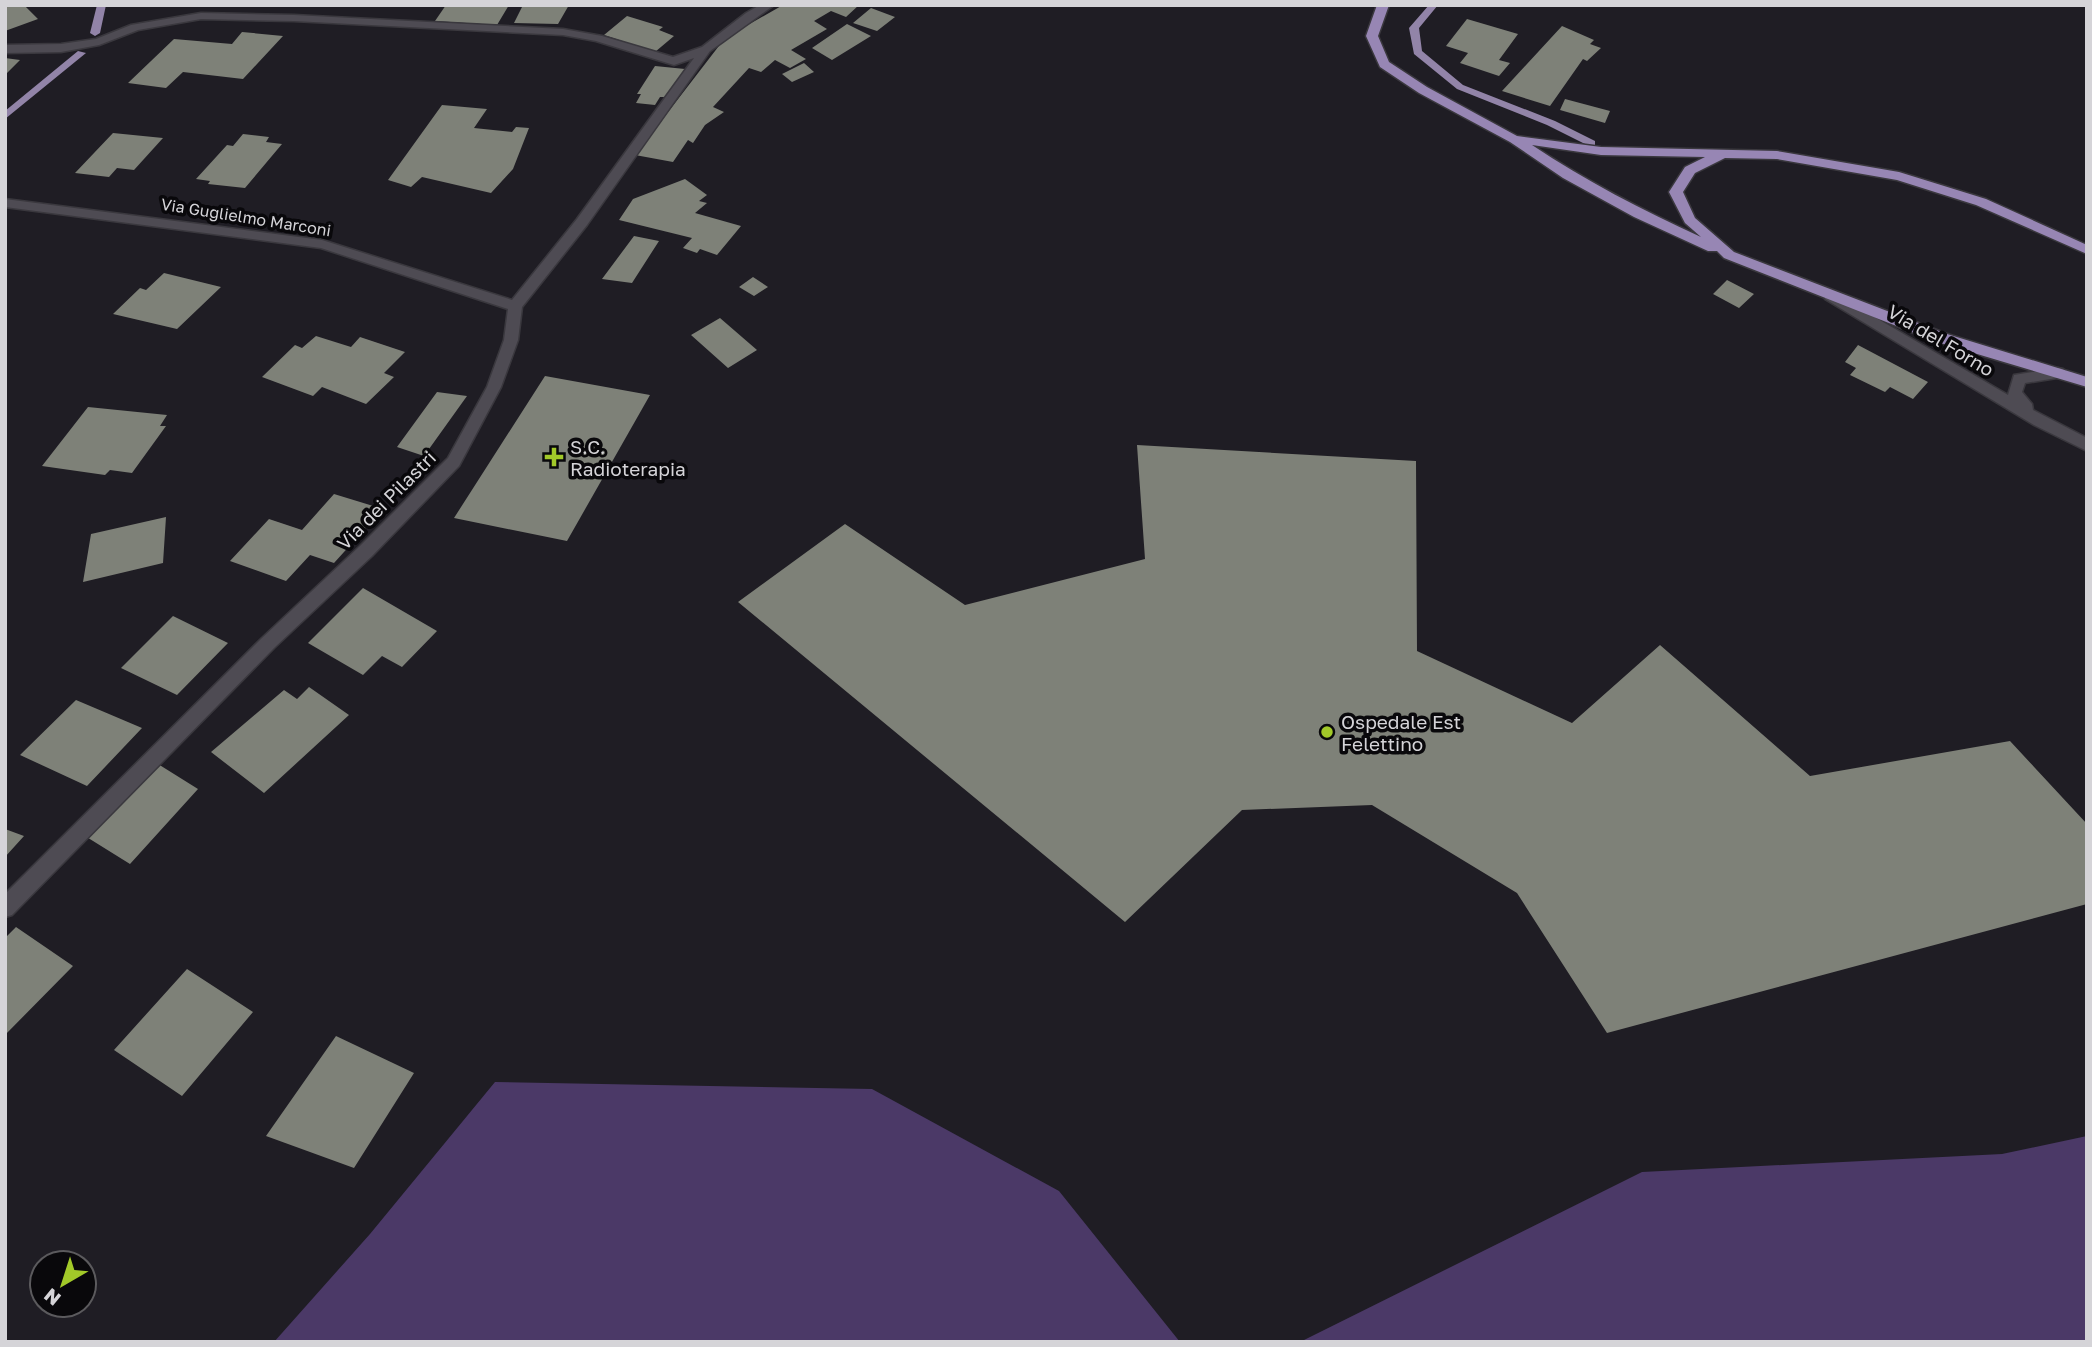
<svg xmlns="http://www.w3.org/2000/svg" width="2092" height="1347" font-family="'Golos Text',sans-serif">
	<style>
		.forest { fill: #4b3967 }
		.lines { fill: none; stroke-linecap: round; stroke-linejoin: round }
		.stream { fill: #9284a8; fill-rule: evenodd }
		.building { fill: #7e8178 }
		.minor-casing { stroke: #3a383e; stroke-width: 3 }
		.major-casing { stroke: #3a383e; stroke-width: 3 }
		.minor { fill: #4e4b53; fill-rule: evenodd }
		.major { fill: #9786b4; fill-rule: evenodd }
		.poi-dot { fill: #a2c929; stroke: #09080b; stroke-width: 2.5 }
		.labels { text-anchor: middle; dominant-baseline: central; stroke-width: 7; stroke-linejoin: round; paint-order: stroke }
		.far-street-label { font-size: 16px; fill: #d5d4d8; stroke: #09080b }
		.street-label { font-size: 19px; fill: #d5d4d8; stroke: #09080b }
		.poi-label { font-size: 19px; fill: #d5d4d8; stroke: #09080b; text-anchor: start }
	</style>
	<rect width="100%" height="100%" fill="#1f1d24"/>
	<!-- forest -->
	<path class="forest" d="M495,1082L872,1089L1059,1191L1180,1342H274L370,1234Z
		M2087,1136V1342H1300L1642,1172L2002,1154Z"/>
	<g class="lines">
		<!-- stream -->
		<path class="stream" d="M97,5H106L100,33L95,36L90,33Z
			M1429,5H1438L1419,28L1422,51L1463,85L1555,121L1595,141V145H1587L1547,125L1457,89L1414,54L1409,28Z
			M78,51L86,53L5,119V111Z"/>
	</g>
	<!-- building -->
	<path class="building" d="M11,5H24L38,19L5,31V8Z
		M446,5H509L497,25L435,21Z
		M523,5H569L558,24L514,23Z
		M783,5H859L846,17L831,11L814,21L827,29L791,50L806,59L790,68L775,60L761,72L749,68L713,107L724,112L705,125L693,143L688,140L673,162L635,155L725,38Z
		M871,8L895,17L877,31L853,23Z
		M627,16L663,27L659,30L674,36L655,52L604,35Z
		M1467,19L1518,34L1499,60L1510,63L1499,76L1460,63L1468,53L1446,46Z
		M847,24L871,36L832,60L812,48Z
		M1562,26L1594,40L1590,44L1601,48L1587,61L1583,59L1550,106L1502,91Z
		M242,32L283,36L243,79L183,72L166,88L128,83L174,39L232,44Z
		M5,58L20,60L5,75Z
		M804,63L814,72L792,82L782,74Z
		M655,66L685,69L668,97H660L655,105L636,103L641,94H637Z
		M1565,99L1610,111L1605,123L1560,110Z
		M442,105L487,109L474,128L512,132L516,127L529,128L513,169L491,193L422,177L411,187L388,180Z
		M113,133L163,138L134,170L117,168L109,177L75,173Z
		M243,134L269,137L266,142L282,144L245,188L208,184L210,181L196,179L227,145L233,146Z
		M685,179L707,195L699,201L707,203L695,213L741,226L717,255L700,249L697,253L683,248L692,238L619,220L633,199Z
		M634,236L659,241L632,283L602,279Z
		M164,273L221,287L177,329L113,314L140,288L146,290Z
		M753,277L768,287L754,296L739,287Z
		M1727,280L1754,294L1739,308L1713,294Z
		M720,318L757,350L728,368L691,335Z
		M316,336L351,347L360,337L405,352L384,373L394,377L366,404L322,387L313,396L262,377L295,345L302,348Z
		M1858,345L1928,382L1913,399L1890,387L1885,392L1850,375L1856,368L1845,362Z
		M545,376L650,395L567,541L454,518Z
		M437,392L467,396L424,456L397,447Z
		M88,407L167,415L160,426H166L132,473L110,470L105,475L42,466Z
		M1137,445L1416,461L1417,651L1572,723L1660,645L1810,776L2010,741L2087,824V904L1607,1033L1517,893L1372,805L1242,810L1125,922L738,602L845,524L965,605L1145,559Z
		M334,494L383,509L334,563L310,555L286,581L230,561L269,519L302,530Z
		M166,517L163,563L83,582L91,534Z
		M363,588L437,631L402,667L382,656L363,675L308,643Z
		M173,616L228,643L177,695L121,668Z
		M309,687L349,715L264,793L211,752L284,690L297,699Z
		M76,700L142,728L87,786L20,755Z
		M158,764L198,789L130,864L85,836Z
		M5,829L24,836L5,857Z
		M16,927L73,966L5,1035V938Z
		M187,969L253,1012L182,1096L114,1050Z
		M336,1036L414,1073L354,1168L266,1136Z"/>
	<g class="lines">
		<defs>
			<path id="minor" d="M760,5H774L710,51L587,225L522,307L518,340L501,387L459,466L372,556L274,648L12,915L5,917V894L262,638L360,546L448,458L487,387L504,340L508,309L321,248L5,207V199L322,240L512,300L577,219L694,58L674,65L596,41L563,35L294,21L201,19L138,30L99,45L61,52L5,53V45L61,44L96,39L131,25L201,13L294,15L563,29L602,36L673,57L702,47L746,13Z
				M1830,291L2008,395L2014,375L2058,368L2063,369L2065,373L2063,377L2025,383L2022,392L2032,404L2033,410L2087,438V451L2034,425L1825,299V293Z"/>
			<path id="major" d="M1377,5H1389L1378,36L1389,62L1427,87L1517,136L1601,147L1777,151L1899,172L1986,199L2087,245V254L1976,205L1897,180L1777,159L1725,158L1695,173L1683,192L1695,218L1734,252L1947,334L2087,377V387L1937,342L1724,258L1717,251H1708L1634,217L1563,178L1510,142L1419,93L1380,67L1366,36ZM1532,145L1601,155L1705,157L1685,167L1669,192L1685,223L1701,237C1642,210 1586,181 1532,145Z"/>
		</defs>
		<!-- minor casing -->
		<use href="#minor" class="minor-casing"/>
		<!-- major casing -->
		<use href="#major" class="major-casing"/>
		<!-- minor -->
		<use href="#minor" class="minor"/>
		<!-- major -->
		<use href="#major" class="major"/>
	</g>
	<!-- markers -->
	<g class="poi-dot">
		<path d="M550.5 446.5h7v7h7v7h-7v7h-7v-7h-7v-7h7z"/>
		<circle cx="1327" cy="732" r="7"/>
	</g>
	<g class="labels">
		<!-- far-street labels -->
		<g class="far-street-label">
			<text transform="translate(246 217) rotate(9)">Via Guglielmo Marconi</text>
		</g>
		<!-- street labels -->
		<g class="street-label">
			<text transform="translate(1941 340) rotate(31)">Via del Forno</text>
			<text transform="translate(386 500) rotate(-45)">Via dei Pilastri</text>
		</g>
		<!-- poi labels -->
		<g class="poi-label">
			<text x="570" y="446">S.C.<tspan x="570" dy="22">Radioterapia</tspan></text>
			<text x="1341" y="721">Ospedale Est<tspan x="1341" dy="22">Felettino</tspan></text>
		</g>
	</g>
	<!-- border -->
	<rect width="2092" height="1347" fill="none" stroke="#d5d4d8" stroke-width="14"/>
	<!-- north arrow -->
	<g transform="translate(63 1284) rotate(219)"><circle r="33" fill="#09080b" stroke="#5b5a5d" stroke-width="2"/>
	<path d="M0-5L12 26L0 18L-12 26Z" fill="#a2c929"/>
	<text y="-10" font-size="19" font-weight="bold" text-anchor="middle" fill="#d5d4d8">N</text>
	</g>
</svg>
